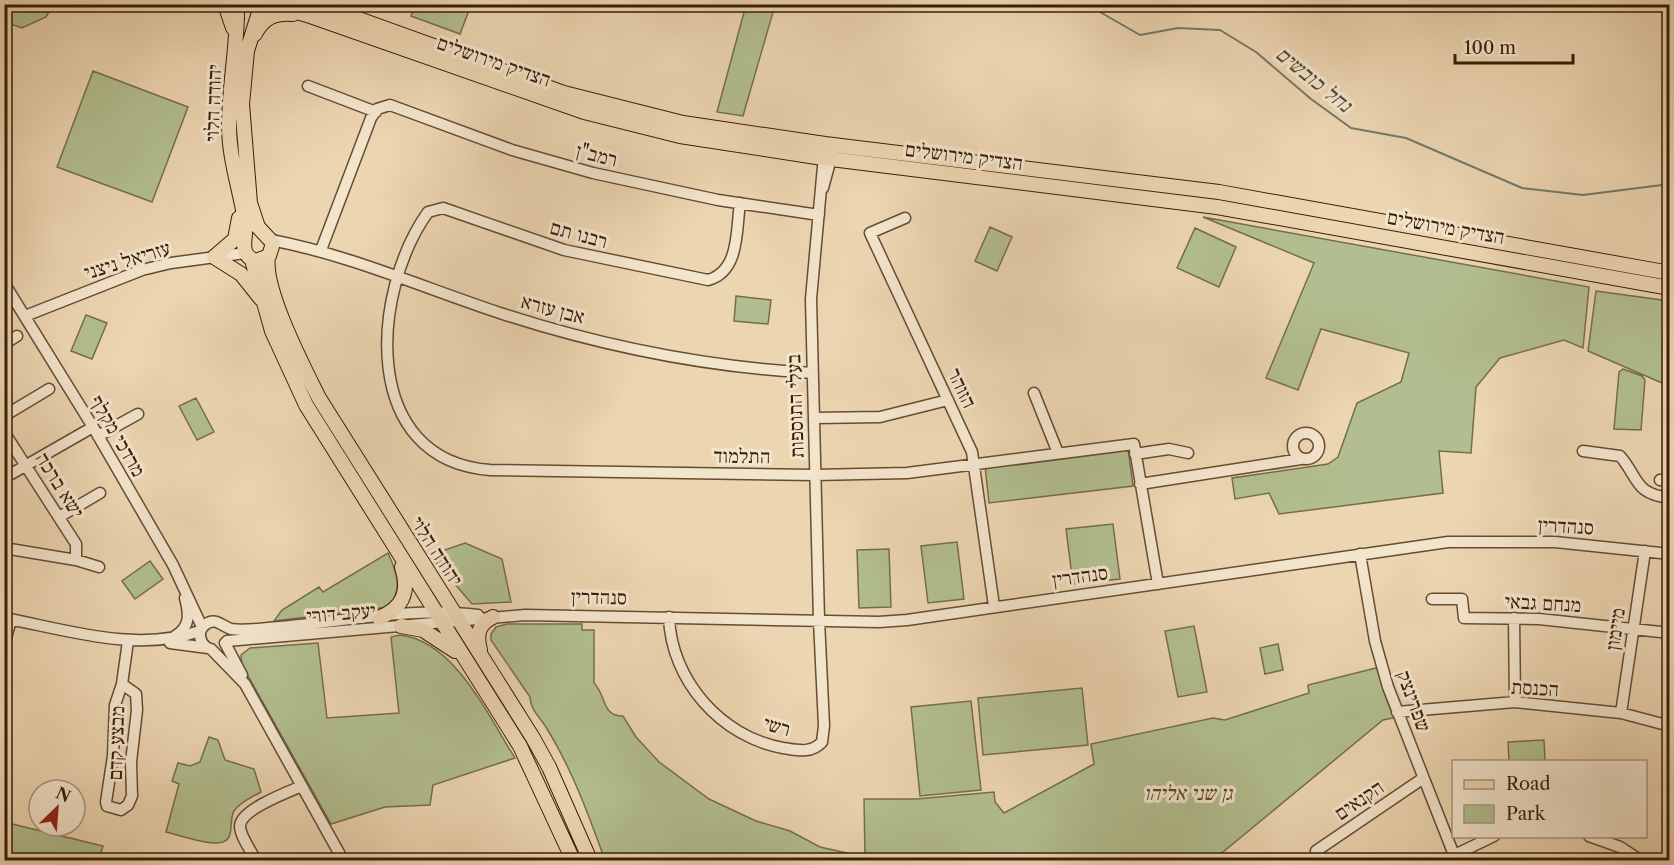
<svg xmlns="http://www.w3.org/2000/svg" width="1674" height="865" font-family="'Libre Caslon Text','Frank Ruhl Libre',serif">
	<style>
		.green { fill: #b2be8f; stroke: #756e4b; stroke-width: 1.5 }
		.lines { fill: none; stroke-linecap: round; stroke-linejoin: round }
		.stream { stroke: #727a6b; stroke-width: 2 }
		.minor-casing { stroke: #654c32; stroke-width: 13 }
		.major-casing { stroke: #381e07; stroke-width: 16 }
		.minor { stroke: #f3e4cc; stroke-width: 10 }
		.major { stroke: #ecd5b1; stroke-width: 14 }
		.labels { text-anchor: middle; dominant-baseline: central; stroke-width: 6; stroke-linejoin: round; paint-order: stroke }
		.street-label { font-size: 20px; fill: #381e07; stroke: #f3e4cc }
		.park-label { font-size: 20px; font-style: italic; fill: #564629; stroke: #f3e4cc }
		.water-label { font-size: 21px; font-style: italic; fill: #554c39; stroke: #f3e4cc }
	</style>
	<rect width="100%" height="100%" fill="#ecd5b1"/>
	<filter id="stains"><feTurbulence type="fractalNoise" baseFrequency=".00333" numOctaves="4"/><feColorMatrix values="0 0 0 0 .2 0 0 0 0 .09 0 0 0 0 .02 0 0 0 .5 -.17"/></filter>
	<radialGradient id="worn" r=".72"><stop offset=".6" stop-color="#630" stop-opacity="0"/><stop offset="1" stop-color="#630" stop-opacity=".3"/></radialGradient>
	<!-- green -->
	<path class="green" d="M416,4H471V5L460,34L411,16Z
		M4,5L5,4L53,5L46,17L22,28L5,22Z
		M746,5H775L743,116L717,112Z
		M93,71L188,107L152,202L57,167Z
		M1203,217L1589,287L1583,348L1564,340L1500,358L1476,387L1471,453L1439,451L1443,493L1279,514L1269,493L1235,499L1232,478L1328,464L1338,457L1357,403L1401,382L1409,353L1321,329L1298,390L1266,378L1314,263Z
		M990,227L1012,237L997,271L975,261Z
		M1195,228L1236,247L1219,287L1177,268Z
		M1596,291L1669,301V384L1662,383L1588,351Z
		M736,296L771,300L768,324L734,321Z
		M86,315L107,323L92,359L71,351Z
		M1623,369L1642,376L1645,380L1641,430L1614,429L1619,372Z
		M196,398L214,432L197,440L179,406Z
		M1128,449L1133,486L989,503L985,466Z
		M1113,524L1120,579L1073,584L1066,529Z
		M957,542L964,599L928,603L921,546Z
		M465,543L502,559L511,602L472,604L430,555Z
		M889,549L891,607L859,608L857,550Z
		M388,553C397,573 403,588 389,607L274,621L282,610L319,587L323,592Z
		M150,561L163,579L135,599L122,581Z
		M507,624H582V630H594V683C607,696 601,716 623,716L636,737L659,762L709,799L756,821L790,831L820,847L865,857L864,799H916L994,792L995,802L1004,813L1094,764L1091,744L1213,718L1225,720L1309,693L1308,685L1380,667L1398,717L1383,720L1217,857L1219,860H605C589,816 572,769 547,729C541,718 530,710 530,697L491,640V634L496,627Z
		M1194,626L1207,692L1178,697L1165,631Z
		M400,635C455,641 488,716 515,758L433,785L430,805L385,807L331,824L242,665L241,655L250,648L318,643L327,718L399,713L391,637Z
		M1278,644L1283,670L1265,674L1260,648Z
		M1082,688L1088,745L983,755L978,698Z
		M971,701L981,790L920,796L911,707Z
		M209,737L218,740L225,760L254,769L261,792C252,797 240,802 234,811C229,819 234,837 225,841C215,848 179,835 166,832L179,784L172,781L178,763L190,766L200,762Z
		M1544,740L1545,761H1509L1508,742Z
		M4,822L103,846L99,859L104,860L5,858Z"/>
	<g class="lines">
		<!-- stream -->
		<path class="stream" d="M1086,4L1140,35L1178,28L1220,30L1256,52L1311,99L1351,128L1406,138L1522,188L1583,195L1670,184"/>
		<defs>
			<path id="minor" d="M308,86L376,112
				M823,188L833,151
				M740,203C736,230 740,271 708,280L564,250L443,208L428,212C371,292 359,460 490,470L815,475L907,473L1134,444L1158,584
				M905,218L870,233L972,452L994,606
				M271,240C350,255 424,288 500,313C601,346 706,367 812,373
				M321,250L371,118L377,109L390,105L512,150L593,173L718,200L819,215
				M4,283L93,427L173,565L202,627
				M25,316L142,270L171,263L245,253
				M4,344L17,336
				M1034,393L1058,453
				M4,416L49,389
				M815,418L880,417L948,400
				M4,432L76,544V560
				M1293 446a13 13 0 1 1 26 0a13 13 0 1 1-26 0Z
				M98,436L138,414
				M1583,451L1620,456C1639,478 1634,494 1670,498
				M1135,454L1169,449L1188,453
				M4,478L93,427
				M1660,480L1670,481
				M1140,484L1301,459
				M59,517L100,493
				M4,548L76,560L99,567
				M1360,554L1375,641L1388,687L1454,855
				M1432,599H1462L1464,618L1539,619L1670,633
				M669,617C671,680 721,737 783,748C797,750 811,754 822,742L824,726L819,620L811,299L825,144
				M4,618C68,630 136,653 200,631
				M1514,618L1515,702
				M175,636C191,627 189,613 185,598
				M227,641L525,615L879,622L907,620L1448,542H1555L1670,554
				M170,643L208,648
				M225,643L242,675
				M4,645L11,620
				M206,647C199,641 197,630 206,624C215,617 222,626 231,629C242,631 257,629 268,628C335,623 412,606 478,615
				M211,649L245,684L343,860
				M122,684L136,694L137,710L131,762L132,796L128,805L121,810L107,806L106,802L113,756L115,705Z
				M122,684L128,641
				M1397,712L1515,702L1621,713L1670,726
				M1621,713L1645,551
				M1589,836L1620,847L1640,860
				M1316,851L1422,779
				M256,860C251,851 240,836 240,826C240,810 288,792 302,786
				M1444,860L1494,836"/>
			<path id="major" d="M225,4L233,28
				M237,4C238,45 229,85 229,125C229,159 240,189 245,221C248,236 236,254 256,261L269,256L273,243L258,227L250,203L242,104L247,51L261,6
				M269,4L307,15L584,112L680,136L823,158L1217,207L1670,288
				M317,4L564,93L683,123L825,144L1219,192L1670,273
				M255,34C263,18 275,12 293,14
				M214,257L235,239L239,218
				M214,257L241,274L261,299
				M268,257C263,289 304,368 319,398L533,738L549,767L590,860
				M252,260L272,331L306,405L520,746L573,860
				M379,618C403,608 410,592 402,567
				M401,626L423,630L455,651
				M480,650C476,635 478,624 493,617"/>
		</defs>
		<!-- minor casing -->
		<use href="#minor" class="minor-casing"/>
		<!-- major casing -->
		<use href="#major" class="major-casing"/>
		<!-- minor -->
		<use href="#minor" class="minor"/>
		<!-- major -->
		<use href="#major" class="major"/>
	</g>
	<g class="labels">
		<!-- street labels -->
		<g class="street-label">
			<text transform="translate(494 61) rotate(19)">הצדיק מירושלים</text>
			<text transform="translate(213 103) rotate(-88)">יהודה הלוי</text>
			<text transform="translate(597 155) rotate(14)">רמב"ן</text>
			<text transform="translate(964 156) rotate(7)">הצדיק מירושלים</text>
			<text transform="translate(1446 227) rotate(10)">הצדיק מירושלים</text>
			<text transform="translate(579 234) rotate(15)">רבנו תם</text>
			<text transform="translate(127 260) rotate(-17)">עזריאל ניצני</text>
			<text transform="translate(553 309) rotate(15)">אבן עזרא</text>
			<text transform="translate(962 388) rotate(65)">הזוהר</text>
			<text transform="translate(795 406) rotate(-92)">בעלי התוספות</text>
			<text transform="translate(118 436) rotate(60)">מרדכי מקלף</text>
			<text transform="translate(742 456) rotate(1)">התלמוד</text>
			<text transform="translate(60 485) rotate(58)">ישא ברכה</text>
			<text transform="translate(1566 526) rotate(3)">סנהדרין</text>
			<text transform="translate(437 551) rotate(57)">יהודה הלוי</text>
			<text transform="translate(1080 576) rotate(-8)">סנהדרין</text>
			<text transform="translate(599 597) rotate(1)">סנהדרין</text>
			<text transform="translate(1543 603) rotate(3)">מנחם גבאי</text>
			<text transform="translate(341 613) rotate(-5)">יעקב דורי</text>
			<text transform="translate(1615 629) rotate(-82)">מיימון</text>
			<text transform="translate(1535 688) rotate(3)">הכנסת</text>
			<text transform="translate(1414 701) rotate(70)">שפרינצק</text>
			<text transform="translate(777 726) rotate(16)">רשי</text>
			<text transform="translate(116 743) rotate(-88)">מבצע קדם</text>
			<text transform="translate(1359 800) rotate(-34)">הקנאים</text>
		</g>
		<!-- park labels -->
		<g class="park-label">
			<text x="1188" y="793">גן שני אליהו</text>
		</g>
		<!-- water labels -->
		<g class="water-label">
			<text transform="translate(1314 79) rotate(39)">נחל כובשים</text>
		</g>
	</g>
	<!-- margin -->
	<rect width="1674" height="865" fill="none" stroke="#ecd5b1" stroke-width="24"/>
	<rect x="6" y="6" width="1662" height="853" fill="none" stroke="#381e07" stroke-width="3"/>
	<rect x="12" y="12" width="1650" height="841" fill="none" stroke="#381e07" stroke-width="1.5"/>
	<!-- legend -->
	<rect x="1452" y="760" width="195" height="78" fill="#f3e4cc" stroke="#a8957d" stroke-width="1.5"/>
	<rect x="1464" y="780" width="30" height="9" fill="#ecd5b1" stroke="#a8957d" stroke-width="1.5"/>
	<text x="1506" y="790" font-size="18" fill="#381e07">Road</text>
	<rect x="1464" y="805" width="30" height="18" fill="#b2be8f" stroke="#a8957d" stroke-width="1.5"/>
	<text x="1506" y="820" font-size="18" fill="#381e07">Park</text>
	<!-- north arrow -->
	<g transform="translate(57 808) rotate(25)"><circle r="28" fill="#f3e4cc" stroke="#a8957d" stroke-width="1.5"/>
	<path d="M0-4.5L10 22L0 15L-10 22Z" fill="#8f2418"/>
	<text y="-9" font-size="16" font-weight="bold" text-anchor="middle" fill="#381e07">N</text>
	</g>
	<!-- scale -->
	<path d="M1455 54v9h118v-9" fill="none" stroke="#381e07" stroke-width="3"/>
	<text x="1464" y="54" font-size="18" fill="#381e07" stroke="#f3e4cc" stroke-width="4.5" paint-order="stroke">100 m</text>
	<rect width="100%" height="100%" filter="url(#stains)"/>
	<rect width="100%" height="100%" fill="url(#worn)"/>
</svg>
